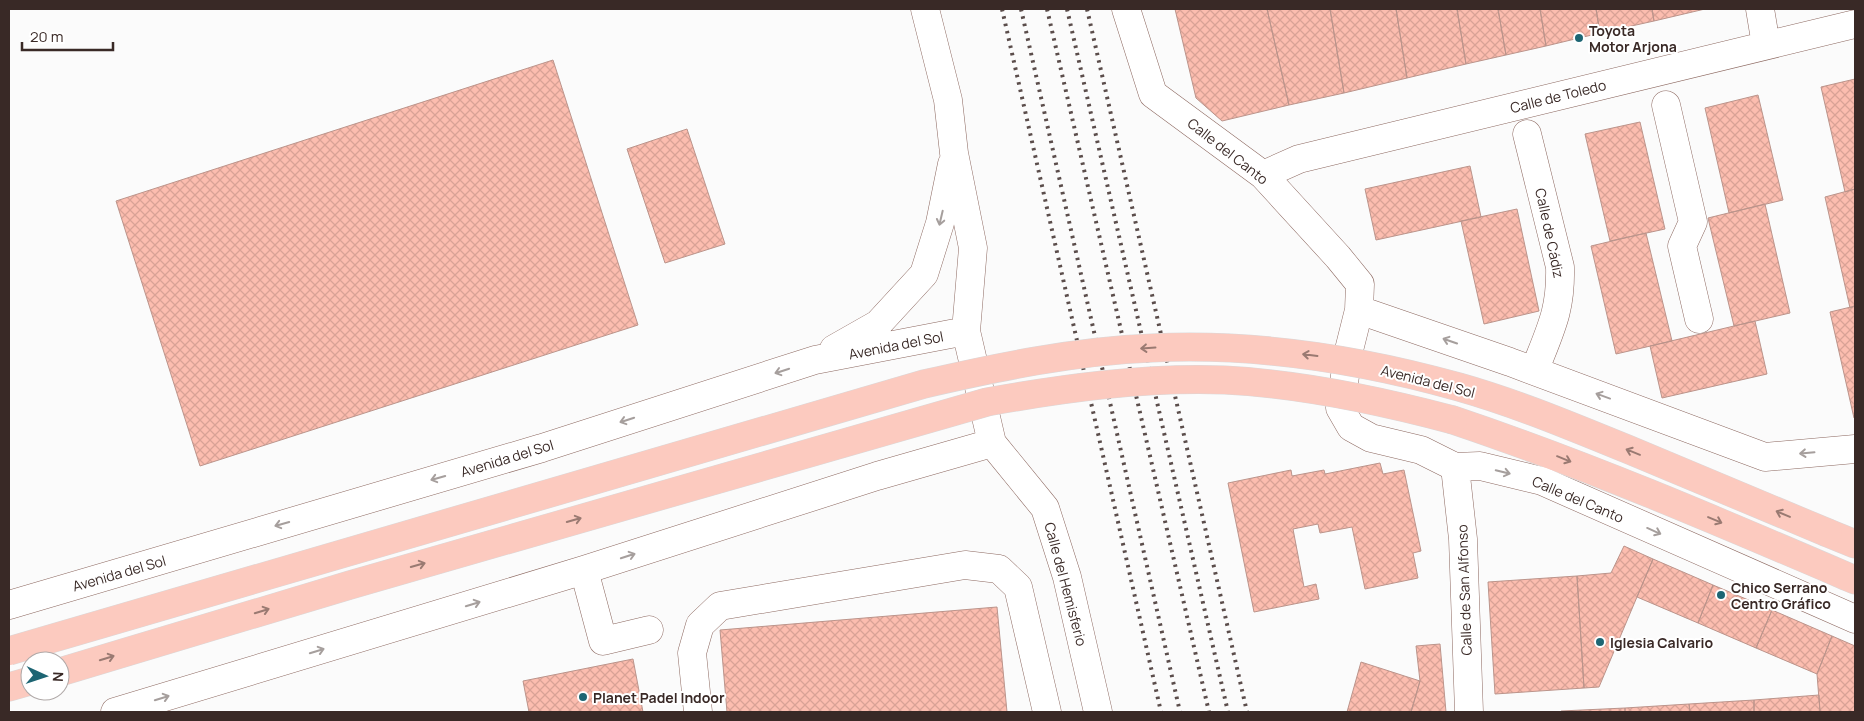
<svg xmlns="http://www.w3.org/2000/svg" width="1864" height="721" font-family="Manrope,sans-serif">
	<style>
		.building { fill: url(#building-cross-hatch); stroke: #bb948b }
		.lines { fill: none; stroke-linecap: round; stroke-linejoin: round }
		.minor-casing { stroke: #8d6961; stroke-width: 29 }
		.major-casing { stroke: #dbd8d8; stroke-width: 29 }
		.minor { stroke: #fff; stroke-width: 28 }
		.major { stroke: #fccabf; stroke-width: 28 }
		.rail { stroke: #5b4d4b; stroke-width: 4; stroke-dasharray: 2.5 5; stroke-linecap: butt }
		.major-bridge-casing { stroke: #dbd8d8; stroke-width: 29; stroke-linecap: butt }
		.major-bridge { stroke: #fccabf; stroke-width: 28 }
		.oneway { stroke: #a69f9d }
		.oneway2 { stroke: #9a7a72 }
		.poi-dot { fill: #1d6573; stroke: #fff; stroke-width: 2 }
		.labels { text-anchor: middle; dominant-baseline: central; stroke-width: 4; stroke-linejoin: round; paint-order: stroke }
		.poi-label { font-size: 14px; font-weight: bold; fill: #392926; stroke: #fff; text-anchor: start }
		.street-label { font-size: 14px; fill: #392926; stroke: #fff }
	</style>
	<defs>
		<pattern id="building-cross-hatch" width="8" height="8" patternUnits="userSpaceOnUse" patternTransform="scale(1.25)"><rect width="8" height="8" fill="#fcbdaf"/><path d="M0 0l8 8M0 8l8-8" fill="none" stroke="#d9a296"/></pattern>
	</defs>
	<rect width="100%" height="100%" fill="#fbfbfb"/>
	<!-- building -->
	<path class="building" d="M1175,9H1267L1289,105L1222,121L1196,98Z
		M1267,9H1330L1344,93L1289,105Z
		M1330,9H1396L1407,78L1344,93Z
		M1396,9H1457L1466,64L1407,78Z
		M1457,9H1498L1506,55L1466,64Z
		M1498,9H1540L1546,46L1506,55Z
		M1540,9H1596L1600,33L1546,46Z
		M1596,9H1652L1654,21L1600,33Z
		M1652,9H1705L1654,21Z
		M553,60L638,325L200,466L116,201Z
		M1855,79V189L1845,192L1821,87Z
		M1758,95L1783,200L1729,213L1705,108Z
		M1640,122L1665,229L1610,241L1585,134Z
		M687,129L725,244L665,263L627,149Z
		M1470,166L1481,217L1376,240L1365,189Z
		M1855,189V306L1850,308L1825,197Z
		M1765,204L1790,313L1734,326L1708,218Z
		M1517,209L1539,311L1484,324L1461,221Z
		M1646,233L1672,341L1616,354L1591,246Z
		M1855,306V418H1854L1830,312Z
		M1755,321L1767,374L1662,398L1650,346Z
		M1380,463L1383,474L1404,470L1421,551L1413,553L1418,578L1365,589L1352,527L1320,533L1318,524L1293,529L1304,587L1316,584L1319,599L1254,612L1228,483L1291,470L1292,476L1324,470L1325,474Z
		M1624,546L1653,559L1599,687L1584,688L1577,576L1611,573Z
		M1653,559L1713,585L1698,623L1637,597Z
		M1577,576L1584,688L1495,694L1488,582Z
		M1713,585L1772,610L1756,648L1698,623Z
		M997,607L1007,712H727L720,630Z
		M1772,610L1832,636L1817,674L1756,648Z
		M1832,636L1855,646V712H1820L1817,674Z
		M1440,644L1446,712H1411L1420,681L1416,646Z
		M633,659L643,712H529L523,681Z
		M1361,662L1420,681L1411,712H1347Z
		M1819,695L1820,712H1754V700Z
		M1754,700V712H1690L1689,704Z
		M1689,704L1690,712H1625V708Z
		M1625,708V712H1561V711Z"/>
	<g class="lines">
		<defs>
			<path id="minor" d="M925,9L948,100L954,153L973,248L966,331L992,443L1045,508L1067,577L1098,712
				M1126,9L1153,94L1263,175L1338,257L1360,284L1359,310L1349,350L1340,408L1351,427L1371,438L1421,450L1455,467L1480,466L1542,481L1855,619
				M1760,9L1766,45
				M1666,105L1693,222L1682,246L1699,319
				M1527,134L1560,267C1561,306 1553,324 1539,359
				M1263,175L1299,159L1855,24
				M1359,310L1510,362L1765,457L1855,449
				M834,349L878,324L924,274L940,223L952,164
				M1455,467L1463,539L1469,712
				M584,570L603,641L649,630
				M9,605L542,448L815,360L966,331
				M115,712L584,570L877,476L992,443
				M698,712L692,653L700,625L720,606L965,565L999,569L1018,587L1047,712"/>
			<path id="major" d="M1453,420C1590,466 1722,523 1855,580
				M1828,533L1855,544
				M9,687L30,681"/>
		</defs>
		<!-- minor casing -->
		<use href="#minor" class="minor-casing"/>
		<!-- major casing -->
		<use href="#major" class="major-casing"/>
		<!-- minor -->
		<use href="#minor" class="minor"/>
		<!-- major -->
		<use href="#major" class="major"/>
		<!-- rail -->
		<path class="rail" d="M1002,9L1161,712
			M1021,9L1180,712
			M1047,9L1209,712
			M1067,9L1228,712
			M1087,9L1247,712"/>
		<defs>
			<path id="major-bridge" d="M9,651L924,384C998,367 1075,351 1152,348C1256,343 1359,359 1459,387C1519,404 1575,428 1632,451C1697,478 1762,506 1828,533
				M60,672L350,585L987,402C1065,388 1145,377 1225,380C1302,384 1378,400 1453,420"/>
		</defs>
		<!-- major-bridge casing -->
		<use href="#major-bridge" class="major-bridge-casing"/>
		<!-- major-bridge -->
		<use href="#major-bridge" class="major-bridge"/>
	</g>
	<!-- one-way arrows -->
	<defs><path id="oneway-shaft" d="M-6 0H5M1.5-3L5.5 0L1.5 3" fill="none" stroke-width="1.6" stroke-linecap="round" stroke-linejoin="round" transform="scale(1.25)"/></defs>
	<g class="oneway">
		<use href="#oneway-shaft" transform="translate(941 218) rotate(103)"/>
		<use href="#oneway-shaft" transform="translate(1450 341) rotate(-161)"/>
		<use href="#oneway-shaft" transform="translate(782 371) rotate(162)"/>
		<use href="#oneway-shaft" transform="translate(1603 396) rotate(-160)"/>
		<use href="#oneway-shaft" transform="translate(627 420) rotate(162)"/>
		<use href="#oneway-shaft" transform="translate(1807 453) rotate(175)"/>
		<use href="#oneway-shaft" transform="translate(1503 472) rotate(14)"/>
		<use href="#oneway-shaft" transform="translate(438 478) rotate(164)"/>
		<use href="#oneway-shaft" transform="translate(282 524) rotate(164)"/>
		<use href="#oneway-shaft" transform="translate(1654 531) rotate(24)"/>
		<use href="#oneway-shaft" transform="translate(628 556) rotate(-18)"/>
		<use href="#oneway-shaft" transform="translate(473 604) rotate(-17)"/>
		<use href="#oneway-shaft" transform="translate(317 651) rotate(-17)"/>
		<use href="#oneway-shaft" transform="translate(162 698) rotate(-17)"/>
	</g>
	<g class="oneway2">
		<use href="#oneway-shaft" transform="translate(1148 348) rotate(176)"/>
		<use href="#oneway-shaft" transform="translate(1310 355) rotate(-173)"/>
		<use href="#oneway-shaft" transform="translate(1633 452) rotate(-158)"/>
		<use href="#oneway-shaft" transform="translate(1564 459) rotate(22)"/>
		<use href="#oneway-shaft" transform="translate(1783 514) rotate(-157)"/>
		<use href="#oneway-shaft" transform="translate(574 520) rotate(-16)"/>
		<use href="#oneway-shaft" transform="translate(1715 520) rotate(23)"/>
		<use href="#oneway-shaft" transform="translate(418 565) rotate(-16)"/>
		<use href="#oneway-shaft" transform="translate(262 611) rotate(-17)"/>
		<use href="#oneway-shaft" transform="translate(107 658) rotate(-17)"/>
	</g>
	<!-- markers -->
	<g class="poi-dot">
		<circle cx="1579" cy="38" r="5"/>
		<circle cx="1721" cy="595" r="5"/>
		<circle cx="1600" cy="642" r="5"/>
		<circle cx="583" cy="697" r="5"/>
	</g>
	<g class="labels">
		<!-- poi labels -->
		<g class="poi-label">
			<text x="1589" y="30">Toyota<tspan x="1589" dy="16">Motor Arjona</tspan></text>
			<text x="1731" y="587">Chico Serrano<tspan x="1731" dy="16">Centro Gráfico</tspan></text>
			<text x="1610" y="642">Iglesia Calvario</text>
			<text x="593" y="697">Planet Padel Indoor</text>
		</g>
		<!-- street labels -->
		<g class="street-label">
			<text transform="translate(1558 96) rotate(-14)">Calle de Toledo</text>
			<text transform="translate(1228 151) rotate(38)">Calle del Canto</text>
			<text transform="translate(1550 233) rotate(78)">Calle de Cádiz</text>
			<text transform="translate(896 345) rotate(-11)">Avenida del Sol</text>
			<text transform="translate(1428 381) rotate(14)">Avenida del Sol</text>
			<text transform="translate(507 458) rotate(-17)">Avenida del Sol</text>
			<text transform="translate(1578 499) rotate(23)">Calle del Canto</text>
			<text transform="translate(119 573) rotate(-16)">Avenida del Sol</text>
			<text transform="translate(1066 584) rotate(75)">Calle del Hemisferio</text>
			<text transform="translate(1464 590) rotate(-92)">Calle de San Alfonso</text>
		</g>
	</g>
	<!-- border -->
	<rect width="1864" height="721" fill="none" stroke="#392926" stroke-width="20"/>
	<!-- north arrow -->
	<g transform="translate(45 676) rotate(93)"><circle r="24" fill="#ffffff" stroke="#b0a9a8"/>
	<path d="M0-4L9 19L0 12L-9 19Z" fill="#1d6573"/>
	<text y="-8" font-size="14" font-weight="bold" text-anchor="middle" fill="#392926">N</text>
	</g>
	<!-- scale -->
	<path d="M22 42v8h91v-8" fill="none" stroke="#392926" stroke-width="2.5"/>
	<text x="30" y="42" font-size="15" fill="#392926" stroke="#ffffff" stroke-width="4" paint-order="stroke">20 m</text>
</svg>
